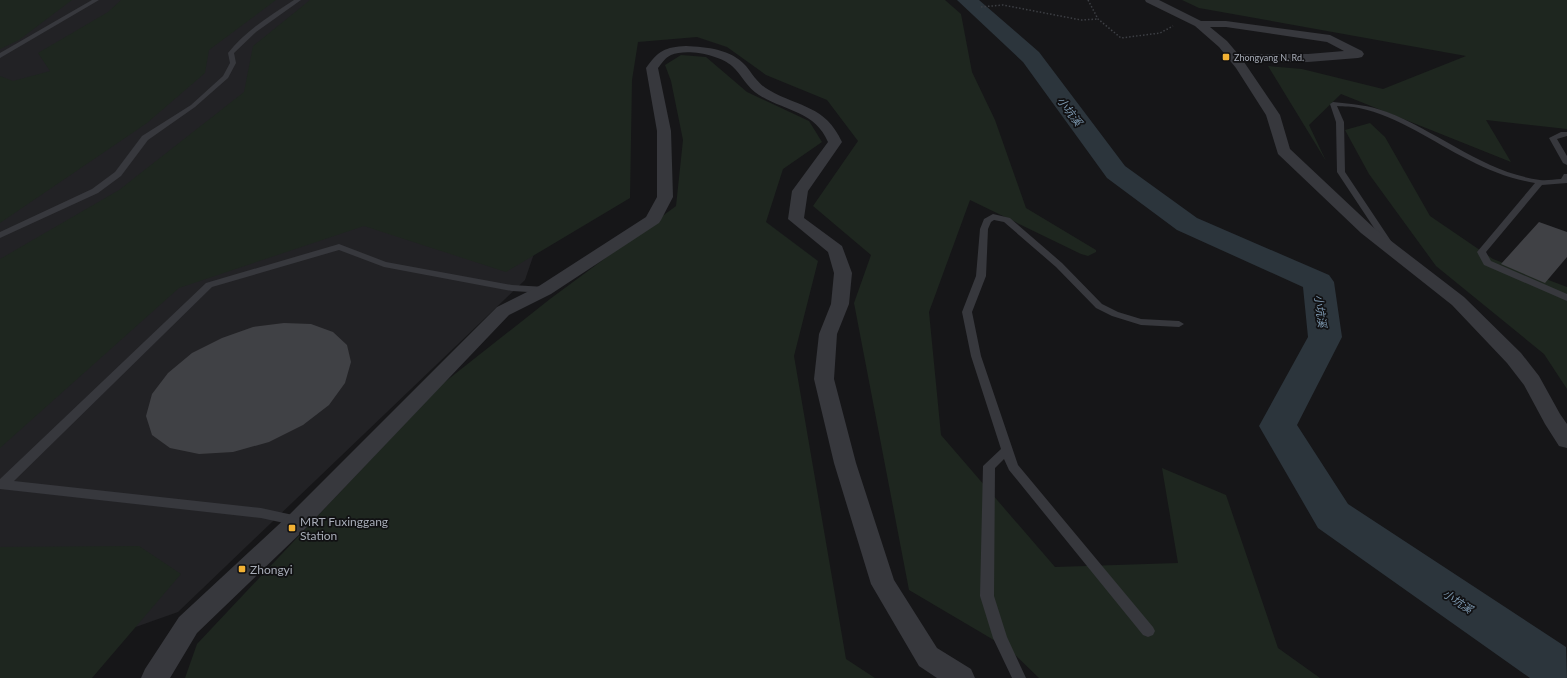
<svg xmlns="http://www.w3.org/2000/svg" width="1567" height="678" font-family="Lato,'Noto Sans TC',sans-serif">
	<style>
		.built { fill: #222225 }
		.green { fill: #1e261f }
		.lines { fill: none; stroke-linecap: round; stroke-linejoin: round }
		.river { fill: #2c353c; fill-rule: evenodd }
		.building { fill: #404145 }
		.path { stroke: #3d3f44; stroke-width: 1.5; stroke-dasharray: 1.5 2; stroke-linecap: butt }
		.service { fill: #37383d; fill-rule: evenodd }
		.minor { fill: #37383d; fill-rule: evenodd }
		.poi-dot { fill: #f2b134; stroke: #111113; stroke-width: 1.5 }
		.labels { text-anchor: middle; dominant-baseline: central; stroke-width: 3.5; stroke-linejoin: round; paint-order: stroke }
		.far-poi-label { font-size: 9px; fill: #a8adb8; stroke: #111113; text-anchor: start }
		.water-label { font-size: 11px; font-style: italic; fill: #7f9bb3; stroke: #111113 }
		.near-poi-label { font-size: 12px; fill: #a8adb8; stroke: #111113; text-anchor: start }
	</style>
	<rect width="100%" height="100%" fill="#161618"/>
	<!-- built -->
	<path class="built" d="M0,0H811L608,37L525,280L178,612L0,675Z"/>
	<!-- green -->
	<path class="green" d="M0,0H72L19,40L0,49Z
		M121,0H276L209,50L205,73L147,123L0,223V76L13,81L50,71L38,53L108,12Z
		M310,0H945L961,14L972,72L995,120L1026,208L1096,250V252L1088,256L1081,254L970,200L929,312L941,435L1055,567L1178,563L1162,468L1226,495L1278,648L1320,678H1039L1009,649L909,590L854,303L871,255L813,206L858,141L827,100L766,75L727,47L697,37L638,42L632,80L630,198L506,272L364,226L179,288L0,448V259L119,190L244,92L253,46Z
		M1182,0H1567V129L1486,120L1511,162L1341,94L1309,125L1326,161L1268,66L1302,69L1383,89L1466,56L1199,8Z
		M681,55L706,57L747,92L809,121L822,142L783,169L766,222L818,261L794,356L846,659L875,678H185L197,644L441,385L550,299L676,206L683,140L671,81L665,65Z
		M1370,123L1385,137L1430,216L1493,259L1567,287V389L1544,354L1436,266L1369,174L1345,130Z
		M139,546L181,574L92,678H0V547Z"/>
	<g class="lines">
		<!-- river -->
		<path class="river" d="M957,0H979L1039,52L1125,166L1197,218L1329,275L1334,282L1342,337L1297,425L1348,504L1566,647L1567,678H1530L1318,528L1259,426L1308,337L1303,287L1177,230L1107,178L1023,62Z"/>
	</g>
	<!-- building -->
	<path class="building" d="M1539,222L1567,232V257L1545,283L1501,264Z
		M284,323L311,324L333,332L347,345L351,362L345,383L329,405L303,425L269,442L233,452L199,454L170,448L152,435L146,416L152,394L168,373L192,353L222,338L253,327Z"/>
	<g class="lines">
		<!-- path -->
		<path class="path" d="M1088,0L1098,19L1121,38L1160,33L1173,26
			M981,7L1003,5L1081,20L1098,19"/>
		<!-- service -->
		<path class="service" d="M92,0H99L0,58V53Z
			M294,0H301L256,32L234,53L236,63L228,78L195,107L148,140L121,176L98,193L0,238V232L92,189L115,172L142,136L191,105L223,76L230,63L228,53C245,31 271,15 294,0Z
			M1333,102C1352,104 1369,105 1387,112C1439,132 1483,172 1540,180C1547,181 1554,179 1561,179L1564,174H1567V183L1542,185L1486,252L1491,261L1567,294V301L1484,265L1477,252L1535,183C1511,179 1490,171 1469,160C1433,142 1398,116 1359,108C1352,106 1344,107 1337,106L1344,122L1345,172L1393,244L1392,246H1386L1337,172L1336,122L1330,104Z
			M1561,132H1567V136L1557,139L1567,156V165L1563,163L1549,138Z
			M993,214L1010,218L1062,263L1102,304L1118,312L1141,319L1179,321L1184,324L1179,327L1141,325L1112,316L1096,308L1056,267L1004,222L994,220L991,222L988,229L986,276L972,312L981,356L1018,465L1153,627L1155,631L1153,635L1148,637L1143,635L1009,470L1004,459L995,468L994,596L1007,637L1026,678H1012L993,638L980,596L983,466L1001,449L971,356L962,312L976,276L980,229L984,219Z
			M339,244L386,262L512,285L545,287L550,290L545,293L512,291L384,267L339,250L212,287L14,481L261,508L302,517L304,521L302,525L298,526L261,518L0,489V479L206,283Z"/>
		<!-- minor -->
		<path class="minor" d="M1145,0H1159L1201,21H1226L1330,35L1362,51L1364,54L1362,57L1358,58L1308,62H1244L1280,115L1290,149L1373,227L1464,297L1521,353L1539,376L1560,414L1567,424V448L1559,446L1545,424L1524,385L1507,363L1452,305L1361,233L1278,154L1266,115L1236,68L1219,47L1195,26L1146,2ZM1210,27H1226L1327,42L1344,51L1308,54H1238L1227,41Z
			M686,46C707,47 731,49 746,66C753,75 759,85 769,90C800,108 825,105 842,142L808,191L804,218L842,246L852,273L849,304L837,334L834,379L856,463L894,580L937,648L971,669L975,678H937L919,666L871,584L834,463L814,379L819,334L831,304L834,273L828,252L788,219L792,191L828,142C815,111 784,111 759,95C747,88 742,75 732,66C720,55 687,48 671,55C665,58 662,63 658,68L671,131L673,197L661,220L659,223L551,294L509,315L306,528L197,633L170,678H141L145,669L179,617L290,514L497,307L539,286L646,217L657,197V131L646,68C658,51 665,47 686,46Z"/>
	</g>
	<!-- markers -->
	<g class="poi-dot">
		<rect x="1222" y="53" width="8" height="8" rx="2"/>
		<rect x="288" y="524" width="8" height="8" rx="2"/>
		<rect x="238" y="565" width="8" height="8" rx="2"/>
	</g>
	<g class="labels">
		<!-- far-poi labels -->
		<g class="far-poi-label">
			<text x="1234" y="57">Zhongyang N. Rd.</text>
		</g>
		<!-- water labels -->
		<g class="water-label">
			<text transform="translate(1070 111) rotate(53)">小坑溪</text>
			<text transform="translate(1321 311) rotate(83)">小坑溪</text>
			<text transform="translate(1458 601) rotate(34)">小坑溪</text>
		</g>
		<!-- near-poi labels -->
		<g class="near-poi-label">
			<text x="300" y="521">MRT Fuxinggang<tspan x="300" dy="14">Station</tspan></text>
			<text x="250" y="569">Zhongyi</text>
		</g>
	</g>
</svg>
